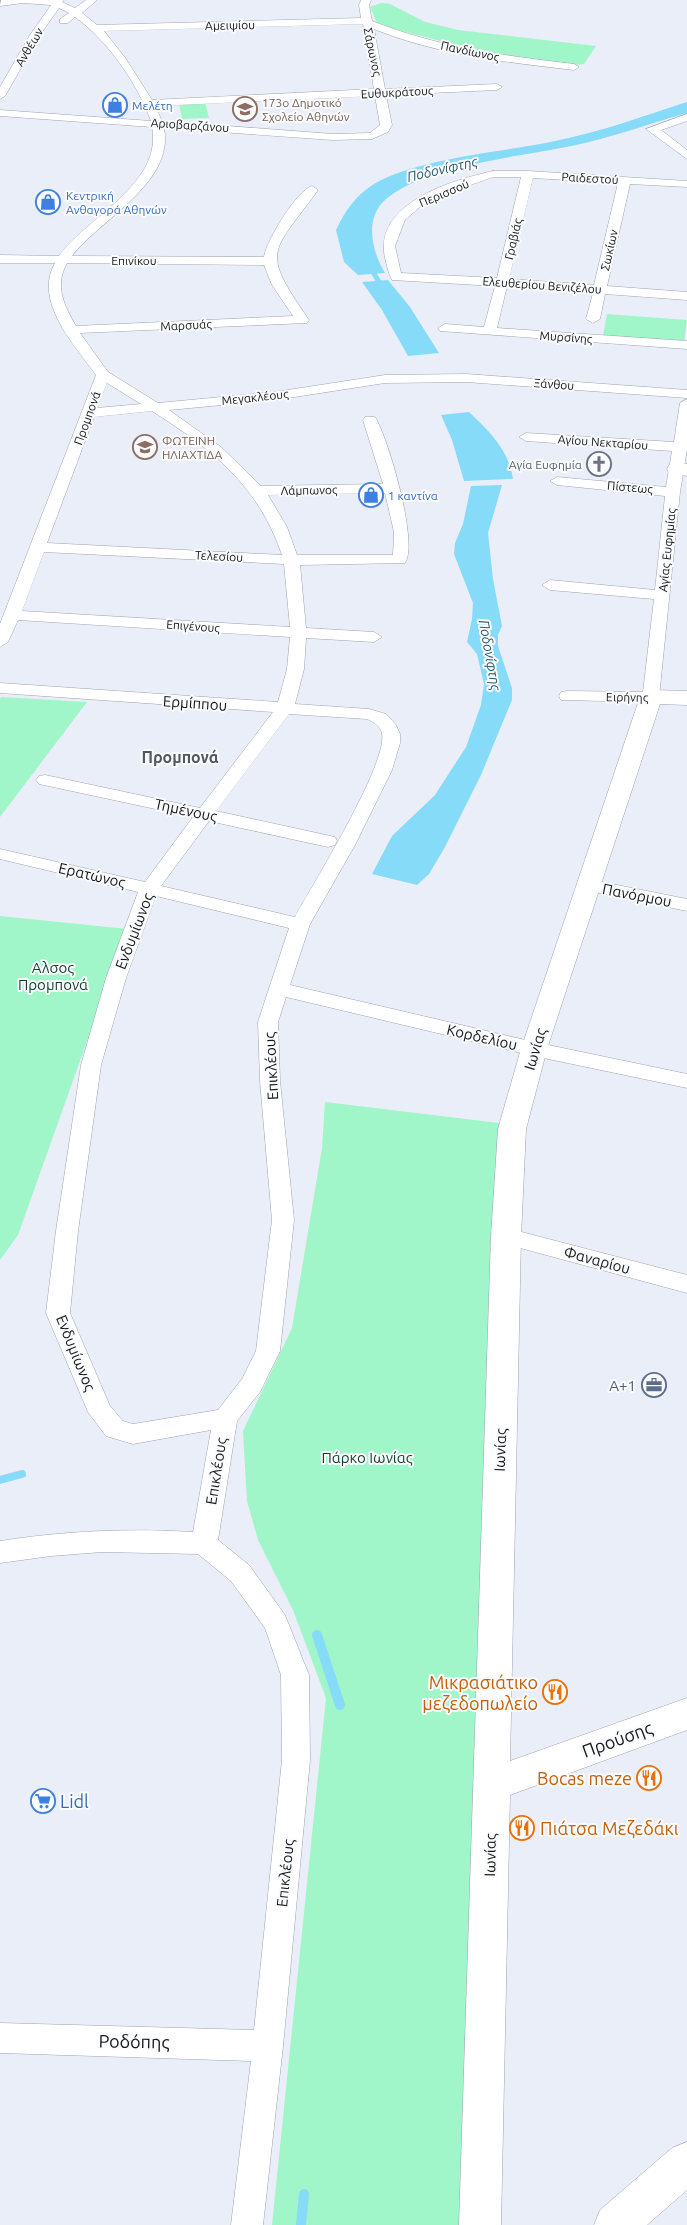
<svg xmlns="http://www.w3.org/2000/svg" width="687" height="2225" font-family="Ubuntu,sans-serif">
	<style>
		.green { fill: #a0f5c9 }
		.water { fill: #86dbf8 }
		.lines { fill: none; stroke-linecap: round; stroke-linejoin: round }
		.stream-far2 { stroke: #86dbf8; stroke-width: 5 }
		.stream-far1 { stroke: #86dbf8; stroke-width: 8 }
		.stream { stroke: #86dbf8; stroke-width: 10 }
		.street-casing { stroke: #9fa3ac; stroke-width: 1 }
		.secondary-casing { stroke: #9fa3ac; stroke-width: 1 }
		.street { fill: #fff; fill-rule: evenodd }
		.secondary { fill: #fff; fill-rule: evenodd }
		.labels { text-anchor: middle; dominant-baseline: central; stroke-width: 4; stroke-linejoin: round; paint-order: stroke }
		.far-street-label { font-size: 12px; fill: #15171a; stroke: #fafbfd }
		.far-education-label { font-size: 12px; fill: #785e54; stroke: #fafbfd; text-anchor: start }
		.far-shop-label { font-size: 12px; fill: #366cbe; stroke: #fafbfd; text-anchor: start }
		.far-worship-label { font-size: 12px; fill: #5b616d; stroke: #fafbfd; text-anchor: end }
		.far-water-label { font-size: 14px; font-style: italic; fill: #295968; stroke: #fafbfd }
		.street-label { font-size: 15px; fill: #15171a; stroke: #fafbfd }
		.park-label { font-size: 15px; fill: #153f2c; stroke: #fafbfd }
		.service-label { font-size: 15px; fill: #4e5e75; stroke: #fafbfd; text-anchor: end }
		.neighbourhood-label { font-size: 16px; font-weight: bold; fill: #53575e; stroke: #fafbfd }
		.near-food-label { font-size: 18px; fill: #c56008; stroke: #fafbfd; text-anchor: end }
		.near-street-label { font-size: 18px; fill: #15171a; stroke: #fafbfd }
		.near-shop-label { font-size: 18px; fill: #366cbe; stroke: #fafbfd; text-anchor: start }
	</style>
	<rect width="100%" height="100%" fill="#eaeef8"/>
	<!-- green -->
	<path class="green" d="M381,3L390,4L425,22L458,30L596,46L584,64L576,65L488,53L378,25L370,7Z
		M205,102L209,118L182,119L179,104Z
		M607,314L687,320L684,342L603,336Z
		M1,697L87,702L0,817V699Z
		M0,916L127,929L18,1235L0,1260Z
		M325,1102L499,1123L470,2225H272L326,1698L293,1610L258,1540L247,1501L243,1431L292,1328L322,1148Z"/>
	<!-- water -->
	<path class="water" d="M687,102V113C654,122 622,134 589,142C534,156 427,163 385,200C364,219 372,252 385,273L358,275L344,262L336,230C345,211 355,196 374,184C418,158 504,152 555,141C600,132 644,116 687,102Z
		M388,280L410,307L439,353L408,356L382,310L362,282Z
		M469,412C489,431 509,450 513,479L464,481L452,440L441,415Z
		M502,485L488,533L493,579L502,626L498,635V646L512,688V700L481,775L445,847L429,874L417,885L372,874L392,836L435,795L466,747L481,705L484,684L477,654L467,642L472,619L473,603L454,554L455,543L463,524L471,486Z"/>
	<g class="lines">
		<!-- stream-far2 -->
		<path class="stream-far2" d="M369,266L383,288"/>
		<!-- stream-far1 -->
		<path class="stream-far1" d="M0,1480L22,1474"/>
		<!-- stream -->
		<path class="stream" d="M317,1635L340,1705
			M301,2225L304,2194"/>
		<defs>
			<path id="street" d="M1,0H64L62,2L75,8L86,0H97L82,13L97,25L361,18L359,5L361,0H371L369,5L372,21C437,47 505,56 574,64L579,67L574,70C506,62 438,55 374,29L385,89L497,84L502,87L497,90L386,95L392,125L388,132L372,139L333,140L164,128C175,183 99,220 72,256L264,257C266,241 297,190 312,186L318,190C271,255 260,249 309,320L307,323L80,333L108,372L158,403L275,392L385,375L466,374L687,390V398L466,382L385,383L275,400L169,410L221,447L261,486L383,484L363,420L365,417H375C388,437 419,544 405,563L300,565L306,628L374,632L382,637L374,642L306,638L304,669L295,704L369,709L386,714L396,725L400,734V743L392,770L355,845L310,924L290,985L534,1042L687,1074V1088L534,1056L286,997L278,1022L280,1081L294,1220L280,1351L260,1392L237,1421L218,1540L249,1565L285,1615L309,1675L310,1760L283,2046L263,2225H231L251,2061L0,2053V2023L254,2030L282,1760L281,1675L265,1628L231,1581L198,1554L102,1552L51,1556L0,1563V1541C64,1531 128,1528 193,1532L211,1430L133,1444L106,1436L88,1412L46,1313L56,1231L81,1065L106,978L138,892L0,859V849L145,882L193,817L39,784L36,780L39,776L45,775L200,808L273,712L0,693V683L278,702L287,669L290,637L18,620L8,642L0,647V624L96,375C75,346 33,301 55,263H0V255L59,256C87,217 163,184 152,127L0,116V110L151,121C137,83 109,42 75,17L68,23H60V19L69,13L59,8L40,35L5,96L0,99V87L30,35L51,5L23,3L0,6ZM363,24L374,89L152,100L126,59L104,31ZM375,96L380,125L370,133L333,134L162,121L155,106ZM67,263L264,265L272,285L293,316L76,326C64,305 54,286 67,263ZM107,383L141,404L97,408ZM152,411C213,450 258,485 282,555L47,543L94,417ZM385,493L394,532L393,555H297L287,527L268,495ZM44,552L284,564L290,627L22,611ZM289,714L367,719C374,722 381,726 382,734C388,763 312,886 295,917L161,886L209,821L328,847L335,845L337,841L335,837L216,811ZM156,896L289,928L258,1022L260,1081L272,1220L256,1351L242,1379L218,1410L133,1424L123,1421L110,1406L70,1313L78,1231L101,1065L126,978Z
				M687,114V121L661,130L687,150V159L646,129Z
				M493,171H528L687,181V187L630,184L607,286L687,292V300L605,294L600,319L593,323L586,319L593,293L507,286L497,328L687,341V349L440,331L438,328L445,324L484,327L495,286L392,280C388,273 387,265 385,258C373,203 453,180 493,171ZM493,177H521L497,278L401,273L395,246L405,220L420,207L437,197ZM533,178L618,183L594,285L509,279Z
				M687,399V449L680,492L659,697L657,701L651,702L561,700L559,696L561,692L567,691L643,692L654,599L550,590L542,585L550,580L655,590L665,496L557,485L550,481L557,477L666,487L672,451L526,441L519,437L526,433L674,442L680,403Z
				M587,879L687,899V911L580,889L578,885L580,881Z
				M506,1228L687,1275V1293L498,1242L495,1236L498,1230Z"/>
			<path id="secondary" d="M676,463L687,464V476L669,473L667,469L669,465Z
				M651,690L687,691V705L660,704L547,1049L526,1129L521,1236L510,1761L687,1698V1730L510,1795L501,2225H459L491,1236L498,1129L521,1049L640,697L643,692Z
				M687,2142V2190L647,2225H594L600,2210L672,2148Z"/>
		</defs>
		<!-- street casing -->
		<use href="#street" class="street-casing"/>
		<!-- secondary casing -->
		<use href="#secondary" class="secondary-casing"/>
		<!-- street -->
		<use href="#street" class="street"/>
		<!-- secondary -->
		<use href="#secondary" class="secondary"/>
	</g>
	<!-- icons -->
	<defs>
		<symbol id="shop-ring" viewBox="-11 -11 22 22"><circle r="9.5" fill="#fafbfd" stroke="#3f7fe0" stroke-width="1.5"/><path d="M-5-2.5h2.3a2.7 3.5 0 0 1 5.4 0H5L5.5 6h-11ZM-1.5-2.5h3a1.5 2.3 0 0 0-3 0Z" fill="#3f7fe0"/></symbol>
		<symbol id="school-ring" viewBox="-11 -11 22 22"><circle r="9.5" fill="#fafbfd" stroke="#8d6e63" stroke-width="1.5"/><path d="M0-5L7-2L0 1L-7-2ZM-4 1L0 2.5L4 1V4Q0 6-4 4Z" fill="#8d6e63"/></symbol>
		<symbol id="church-ring" viewBox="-11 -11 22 22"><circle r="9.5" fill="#fafbfd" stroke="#6b7280" stroke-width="1.5"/><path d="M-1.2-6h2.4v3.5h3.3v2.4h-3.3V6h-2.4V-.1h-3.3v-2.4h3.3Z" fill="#6b7280"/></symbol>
		<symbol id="office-ring" viewBox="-11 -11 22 22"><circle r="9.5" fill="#fafbfd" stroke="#5c6f8a" stroke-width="1.5"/><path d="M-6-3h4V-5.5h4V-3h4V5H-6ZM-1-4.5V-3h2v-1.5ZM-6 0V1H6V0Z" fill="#5c6f8a"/></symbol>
		<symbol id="restaurant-ring" viewBox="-11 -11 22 22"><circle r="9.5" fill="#fafbfd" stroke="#e8710a" stroke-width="1.5"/><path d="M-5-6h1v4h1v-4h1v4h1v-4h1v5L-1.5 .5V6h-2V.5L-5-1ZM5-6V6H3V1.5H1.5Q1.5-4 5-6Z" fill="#e8710a"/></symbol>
		<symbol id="supermarket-ring" viewBox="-11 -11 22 22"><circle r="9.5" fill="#fafbfd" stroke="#3f7fe0" stroke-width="1.5"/><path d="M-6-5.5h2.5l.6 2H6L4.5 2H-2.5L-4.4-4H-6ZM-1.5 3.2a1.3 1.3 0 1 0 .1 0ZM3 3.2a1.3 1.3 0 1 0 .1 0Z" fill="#3f7fe0"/></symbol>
	</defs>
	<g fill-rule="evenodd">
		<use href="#shop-ring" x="101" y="91" width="28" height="28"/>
		<use href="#school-ring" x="231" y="95" width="28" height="28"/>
		<use href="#shop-ring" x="34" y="188" width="28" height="28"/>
		<use href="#school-ring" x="131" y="433" width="28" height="28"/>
		<use href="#church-ring" x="585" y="450" width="28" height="28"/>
		<use href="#shop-ring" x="357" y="481" width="28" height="28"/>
		<use href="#office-ring" x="640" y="1371" width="28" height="28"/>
		<use href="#restaurant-ring" x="541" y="1678" width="28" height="28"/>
		<use href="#restaurant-ring" x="635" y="1764" width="28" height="28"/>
		<use href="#supermarket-ring" x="29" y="1787" width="28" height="28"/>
		<use href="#restaurant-ring" x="508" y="1814" width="28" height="28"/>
	</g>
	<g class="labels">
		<!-- far-street labels -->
		<g class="far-street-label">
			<text transform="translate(230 25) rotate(-1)">Αμειψίου</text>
			<text transform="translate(29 47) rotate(-59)">Ανθέων</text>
			<text transform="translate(470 51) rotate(12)">Πανδίωνος</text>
			<text transform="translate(373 52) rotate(78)">Σάρωνος</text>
			<text transform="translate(397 92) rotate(-3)">Ευθυκράτους</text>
			<text transform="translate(190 125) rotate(4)">Αριοβαρζάνου</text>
			<text transform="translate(590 178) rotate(3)">Ραιδεστού</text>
			<text transform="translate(444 193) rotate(-23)">Περισσού</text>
			<text transform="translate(513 239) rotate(-77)">Γραβιάς</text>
			<text transform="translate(609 250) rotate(-77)">Σωκίων</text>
			<text x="134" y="260">Επινίκου</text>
			<text transform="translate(542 285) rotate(4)">Ελευθερίου Βενιζέλου</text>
			<text transform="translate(186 325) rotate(-3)">Μαρσυάς</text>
			<text transform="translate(566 337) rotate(4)">Μυρσίνης</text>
			<text transform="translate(554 384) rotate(4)">Ξάνθου</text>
			<text transform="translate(255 397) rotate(-6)">Μεγακλέους</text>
			<text transform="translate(87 418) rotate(-70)">Προμπονά</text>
			<text transform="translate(603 442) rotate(4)">Αγίου Νεκταρίου</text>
			<text transform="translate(630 487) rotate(5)">Πίστεως</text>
			<text transform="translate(309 490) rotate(-1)">Λάμπωνος</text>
			<text transform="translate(667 550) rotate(-84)">Αγίας Ευφημίας</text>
			<text transform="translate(219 556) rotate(3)">Τελεσίου</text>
			<text transform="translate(193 626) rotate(4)">Επιγένους</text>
			<text transform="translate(627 697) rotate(1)">Ειρήνης</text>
		</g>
		<!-- far-education labels -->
		<g class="far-education-label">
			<text x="262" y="102">173ο Δημοτικό<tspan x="262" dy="14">Σχολείο Αθηνών</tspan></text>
			<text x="162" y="440">ΦΩΤΕΙΝΗ<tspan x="162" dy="14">ΗΛΙΑΧΤΙΔΑ</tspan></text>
		</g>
		<!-- far-shop labels -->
		<g class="far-shop-label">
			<text x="132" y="105">Μελέτη</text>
			<text x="66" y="195">Κεντρική<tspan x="66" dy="14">Ανθαγορά Αθηνών</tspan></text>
			<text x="388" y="495">1 καντίνα</text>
		</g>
		<!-- far-worship labels -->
		<g class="far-worship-label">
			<text x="582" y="464">Αγία Ευφημία</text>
		</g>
		<!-- far-water labels -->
		<g class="far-water-label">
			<text transform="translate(442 169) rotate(-13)">Ποδονίφτης</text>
			<text transform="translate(490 655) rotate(80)">Ποδονίφτης</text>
		</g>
		<!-- street labels -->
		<g class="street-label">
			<text transform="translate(195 703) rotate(4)">Ερμίππου</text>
			<text transform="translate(186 810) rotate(12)">Τημένους</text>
			<text transform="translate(92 875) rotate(13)">Ερατώνος</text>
			<text transform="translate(637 895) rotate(11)">Πανόρμου</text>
			<text transform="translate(134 931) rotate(-69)">Ενδυμίωνος</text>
			<text transform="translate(482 1037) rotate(13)">Κορδελίου</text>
			<text transform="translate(535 1049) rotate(-73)">Ιωνίας</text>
			<text transform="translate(271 1066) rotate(-93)">Επικλέους</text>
			<text transform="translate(597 1260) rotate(15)">Φαναρίου</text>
			<text transform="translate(76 1353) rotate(68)">Ενδυμίωνος</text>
			<text transform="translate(500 1450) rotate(-88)">Ιωνίας</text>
			<text transform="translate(216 1471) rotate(-81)">Επικλέους</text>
			<text transform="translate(490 1855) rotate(-89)">Ιωνίας</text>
			<text transform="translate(285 1873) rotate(-84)">Επικλέους</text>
		</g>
		<!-- park labels -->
		<g class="park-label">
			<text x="53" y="967">Αλσος<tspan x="53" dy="17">Προμπονά</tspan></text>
			<text x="367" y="1457">Πάρκο Ιωνίας</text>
		</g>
		<!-- service labels -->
		<g class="service-label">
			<text x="636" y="1385">A+1</text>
		</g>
		<!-- neighbourhood labels -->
		<g class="neighbourhood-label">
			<text x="180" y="757">Προμπονά</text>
		</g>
		<!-- near-food labels -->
		<g class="near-food-label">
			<text x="538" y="1682">Μικρασιάτικο<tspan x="538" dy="21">μεζεδοπωλείο</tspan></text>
			<text x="632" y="1778">Bocas meze</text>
			<text x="540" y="1828" text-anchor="start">Πιάτσα Μεζεδάκι</text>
		</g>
		<!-- near-street labels -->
		<g class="near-street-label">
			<text transform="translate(617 1739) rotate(-20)">Προύσης</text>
			<text transform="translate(134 2041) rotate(1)">Ροδόπης</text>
		</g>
		<!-- near-shop labels -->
		<g class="near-shop-label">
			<text x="60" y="1801">Lidl</text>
		</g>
	</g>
</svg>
